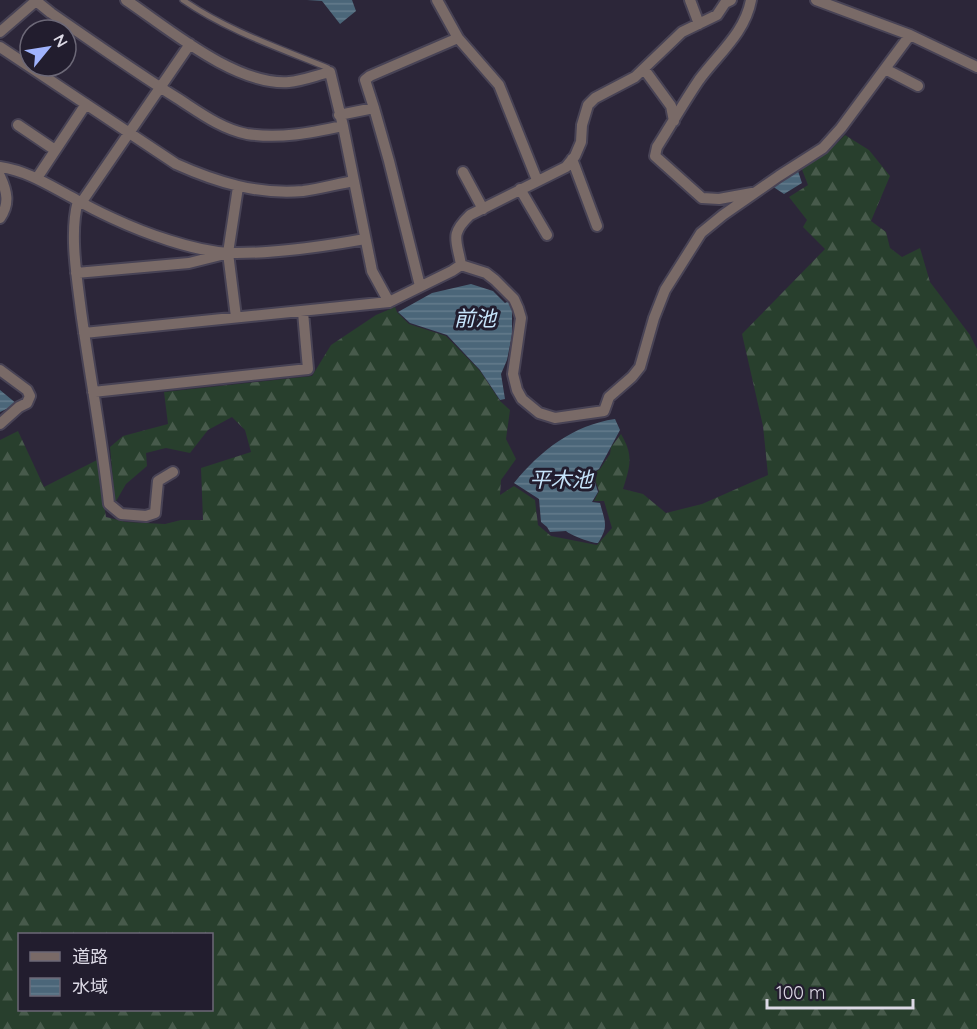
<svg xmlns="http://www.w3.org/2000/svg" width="977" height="1029" font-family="Quicksand,'Noto Sans JP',sans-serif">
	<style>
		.forest { fill: url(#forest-firs); fill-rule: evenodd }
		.water { fill: url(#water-rules) }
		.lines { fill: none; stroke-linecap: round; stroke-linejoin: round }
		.lane-casing { stroke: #484355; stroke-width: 8 }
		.street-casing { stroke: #484355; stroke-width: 14 }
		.lane { stroke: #796a67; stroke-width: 5 }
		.street { stroke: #796a67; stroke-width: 10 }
		.labels { text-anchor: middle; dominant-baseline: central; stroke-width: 6; stroke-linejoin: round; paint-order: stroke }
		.water-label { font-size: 21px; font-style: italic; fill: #c6e4fb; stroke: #221d2e }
	</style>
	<defs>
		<pattern id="forest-firs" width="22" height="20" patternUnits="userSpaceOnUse" patternTransform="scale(1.5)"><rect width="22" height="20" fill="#283f2d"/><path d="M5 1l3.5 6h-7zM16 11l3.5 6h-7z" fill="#475a4b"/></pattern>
		<pattern id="water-rules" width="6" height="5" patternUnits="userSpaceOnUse" patternTransform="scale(1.5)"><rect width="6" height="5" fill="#4b6679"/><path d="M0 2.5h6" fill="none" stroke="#647b8c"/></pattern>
	</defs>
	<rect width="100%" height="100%" fill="#2c2639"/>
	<!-- forest -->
	<path class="forest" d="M845,135L869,150L890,176L871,221L886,232L890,248L902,257L920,248L930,282L970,335L977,349V1029H0V440L18,431L44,487L97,460L106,517L126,522L165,524L181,520H203L201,468L251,452L245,430L232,417L208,430L190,453L166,448L146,453L147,466L126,484L115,503L110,447L123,436L168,424L164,392L312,376L331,345L376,315L395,307L397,312L409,324L446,336L480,371L500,401L510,410L506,439L516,459L501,480L500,495L514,486L535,500L538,525L551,536L597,545L612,528L604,501H594L599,491L593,474L600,469L610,454L611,447L621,434C634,456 630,466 623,489L643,494L666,513L702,504L768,475L763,426L742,334L825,249L803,227L807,220L789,197L808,185L801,167L831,149ZM20,934H212V1010H20Z"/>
	<!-- water -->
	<path class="water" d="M307,0H352L356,11L340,24L322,1Z
		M798,171L802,183L784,194L772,186Z
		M471,284L493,291L505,303L509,301L512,308V335L507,360L501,374L505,399L500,400L480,370L447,335L410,323L398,312L432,293Z
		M0,390L17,404L0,412Z
		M615,419L620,430L599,469L592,473L598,492L592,502L600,503C605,522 609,526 598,543C591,543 570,535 566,531L550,532L547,527L541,522L539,499L514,483C540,451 573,425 615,419Z"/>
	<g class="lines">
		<defs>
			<path id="lane" d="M183,0C226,30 279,48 328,68L330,72"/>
			<path id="street" d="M35,0L51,13C93,42 134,71 177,98C199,112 221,129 247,134C280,139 310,133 343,126
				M126,0C169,29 236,86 289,82C302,81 317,75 330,72L343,126L372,271L389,302
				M437,0L458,38L499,85L537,180
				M690,0L699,24
				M751,0C745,33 718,54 699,80C684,102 671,125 657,147L655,156L702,198L719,199L752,193
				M816,0L910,35L977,67
				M0,32L37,0
				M0,47L176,164C216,182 258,195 303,191C320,189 337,184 354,181
				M644,69L671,106L674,121
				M885,69L918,86
				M374,108L389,161L420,286
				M339,115L374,108L365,80L370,76L458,38
				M18,125L55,150
				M572,159L597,226
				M0,167C28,171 50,186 75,199C87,206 99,212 112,218C144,233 193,251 229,253C275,254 321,247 365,239
				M463,172L483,209
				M0,176C7,191 10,204 0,218
				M37,178L86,104
				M520,189L547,235
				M78,201C69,233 77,278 81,311C90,376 102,439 109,504L121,514L146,516L155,513L158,481L173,472
				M81,203L190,44
				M461,265L486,273L495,280L514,299L518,308L521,318L513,374L517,390L522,399L539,413L555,418L604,411L609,397L632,377L640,367L654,318L665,290L701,233L723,215L779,176L823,148L841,128L910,35
				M76,273L189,263L225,254
				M236,317L228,253L238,187
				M84,333L389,302L452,271L461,265C457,240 449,235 470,215L566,167L575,156L581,142L582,125L588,105L595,98L635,77L682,32L717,15L725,3L731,0
				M0,370L27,390L30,396L27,403L19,407L0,424
				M93,392L308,369L303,312"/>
		</defs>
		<!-- lane casing -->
		<use href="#lane" class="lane-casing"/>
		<!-- street casing -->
		<use href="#street" class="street-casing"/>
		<!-- lane -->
		<use href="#lane" class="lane"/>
		<!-- street -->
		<use href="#street" class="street"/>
	</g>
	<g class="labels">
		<!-- water labels -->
		<g class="water-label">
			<text x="475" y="318">前池</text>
			<text x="561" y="479">平木池</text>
		</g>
	</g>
	<!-- legend -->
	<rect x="18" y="933" width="195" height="78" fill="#221d2e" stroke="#6c6877" stroke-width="1.5"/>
	<rect x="30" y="952" width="30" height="9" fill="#796a67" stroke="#6c6877" stroke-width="1.5"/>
	<text x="72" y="963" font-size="18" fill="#dcd9e5">道路</text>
	<rect x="30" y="978" width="30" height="18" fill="url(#water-rules)" stroke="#6c6877" stroke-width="1.5"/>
	<text x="72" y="993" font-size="18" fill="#dcd9e5">水域</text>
	<!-- north arrow -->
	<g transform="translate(48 48) rotate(60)"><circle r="28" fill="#221d2e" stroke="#6c6877" stroke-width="1.5"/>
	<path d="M0-4.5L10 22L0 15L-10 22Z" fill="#a0b3fd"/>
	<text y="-9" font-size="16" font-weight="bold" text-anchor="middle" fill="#dcd9e5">N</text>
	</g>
	<!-- scale -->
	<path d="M767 999v9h146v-9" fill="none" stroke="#dcd9e5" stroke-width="3"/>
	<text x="776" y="999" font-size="18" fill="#dcd9e5" stroke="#221d2e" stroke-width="4.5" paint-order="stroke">100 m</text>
</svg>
